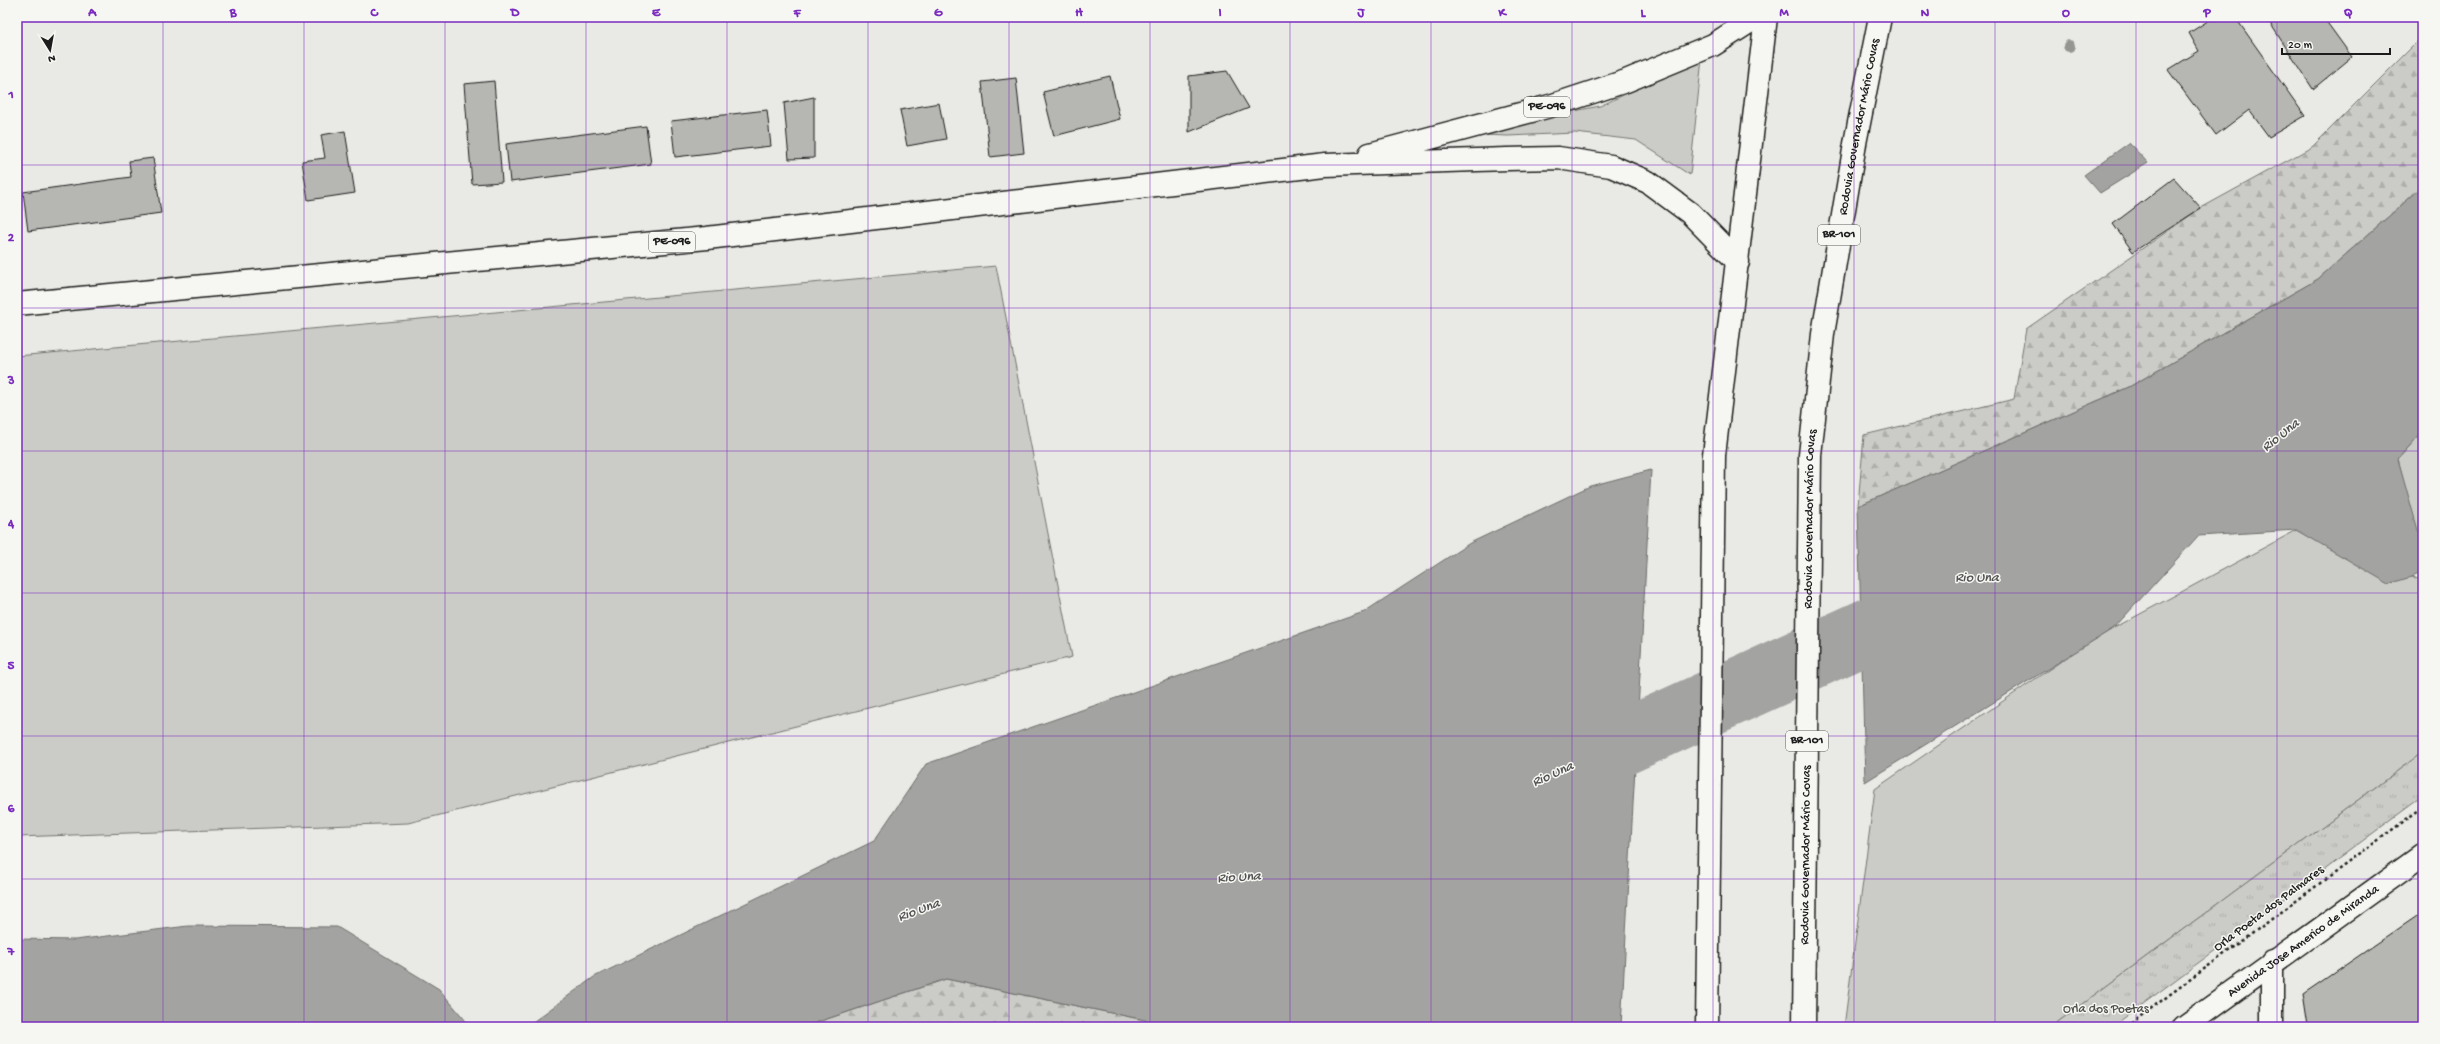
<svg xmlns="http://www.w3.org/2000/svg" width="2440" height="1044" font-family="'Gochi Hand',sans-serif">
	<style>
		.green { fill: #cbcbc7; stroke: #747472 }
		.forest { fill: url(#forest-firs); stroke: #747472 }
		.park { fill: url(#park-tufts); stroke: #747472 }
		.water { fill: #a3a3a1; stroke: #6d6d6c }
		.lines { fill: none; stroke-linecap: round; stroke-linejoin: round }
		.river { stroke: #a3a3a1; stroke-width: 65 }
		.building { fill: #b6b6b3; stroke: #1c1c1c }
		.street-casing { stroke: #1c1c1c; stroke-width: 25 }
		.secondary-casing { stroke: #1c1c1c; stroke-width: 25 }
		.primary-casing { stroke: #1c1c1c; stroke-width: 25 }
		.highway-casing { stroke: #1c1c1c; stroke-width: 25 }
		.path { stroke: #1c1c1c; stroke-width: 2.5; stroke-dasharray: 3 3; stroke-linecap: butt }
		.street { stroke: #f6f6f2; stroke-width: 22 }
		.secondary { stroke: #f6f6f2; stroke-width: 22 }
		.primary { stroke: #f6f6f2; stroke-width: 22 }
		.highway { stroke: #f6f6f2; stroke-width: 22 }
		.tree { fill: #959592 }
		.grid { fill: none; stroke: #7b2cbf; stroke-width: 1; stroke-opacity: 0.55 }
		.labels { text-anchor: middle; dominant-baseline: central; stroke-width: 3; stroke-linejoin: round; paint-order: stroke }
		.shield { fill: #f6f6f2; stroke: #5d5d5c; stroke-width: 1 }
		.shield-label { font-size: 12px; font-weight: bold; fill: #1c1c1c }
		.street-label { font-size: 13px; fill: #1c1c1c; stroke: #f6f6f2 }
		.park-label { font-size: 13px; fill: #51514f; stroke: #f6f6f2 }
		.water-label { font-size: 14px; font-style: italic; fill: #525251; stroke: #f6f6f2 }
		.neatline { fill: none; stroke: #7b2cbf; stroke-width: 1.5 }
		.grid-label { font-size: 13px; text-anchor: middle; font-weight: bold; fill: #7b2cbf }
	</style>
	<defs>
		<pattern id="forest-firs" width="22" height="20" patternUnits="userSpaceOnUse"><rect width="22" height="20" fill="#cbcbc7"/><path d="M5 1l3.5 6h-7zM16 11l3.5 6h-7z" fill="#aeaeaa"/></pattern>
		<pattern id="park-tufts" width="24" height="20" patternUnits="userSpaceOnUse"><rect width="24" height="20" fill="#cbcbc7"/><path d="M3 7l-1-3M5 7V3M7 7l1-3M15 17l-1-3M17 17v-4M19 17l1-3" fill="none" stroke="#aeaeaa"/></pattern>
	</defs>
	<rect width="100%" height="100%" fill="#e9e9e5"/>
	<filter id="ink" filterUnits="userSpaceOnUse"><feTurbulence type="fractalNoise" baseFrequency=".025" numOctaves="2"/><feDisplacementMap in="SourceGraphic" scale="8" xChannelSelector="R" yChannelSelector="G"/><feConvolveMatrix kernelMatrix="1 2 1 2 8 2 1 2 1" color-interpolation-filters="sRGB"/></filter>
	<g filter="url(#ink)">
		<!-- green -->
		<path class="green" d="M1702,58L1690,175L1636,140L1575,133L1508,136L1456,134L1600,106Z
			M996,266L1072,657L408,823L17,837V356Z
			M2423,431V561L2398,459Z
			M2297,530L2423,582V752L2051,1027H1844L1875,789L2073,653L2114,628Z"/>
		<!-- forest -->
		<path class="forest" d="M2423,36V186L2318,279L2129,387L1858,506L1864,435L2014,399L2026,329L2201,208L2312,147Z
			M946,979L1179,1027H803Z"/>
		<!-- park -->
		<path class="park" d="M2423,752V796L2112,1027H2051Z"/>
		<!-- water -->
		<path class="water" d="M2129,143L2148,163L2100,193L2084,175Z
			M2423,186V431L2398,459L2423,548V573L2389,584L2297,530L2198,536L2114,628L1865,782L1858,506L2129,387L2318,279Z
			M1651,470L1621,1027H1179L946,979L803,1027H526L594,977L874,841L926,764L1364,612L1470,543L1590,486Z
			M188,926L337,927L439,989L471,1027H17V939L75,940Z"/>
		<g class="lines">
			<!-- river -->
			<path class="river" d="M1554,774L1943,597"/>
		</g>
		<!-- building -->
		<path class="building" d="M2214,17H2235L2305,116L2269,137L2249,110L2216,135L2168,70L2199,51L2189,33Z
			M2266,17H2323L2352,57L2313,89Z
			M1227,71L1249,108L1189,132V76Z
			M1110,76L1120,119L1054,136L1043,92Z
			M1016,78L1024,153L990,157L982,82Z
			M494,81L502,182L472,184L464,84Z
			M814,97V158L789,159L784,103Z
			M939,103L946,139L907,146L900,110Z
			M767,110L771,146L675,157L671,121Z
			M646,126L651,164L510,182L506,144Z
			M345,131L355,193L308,200L302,161L325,158L321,135Z
			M153,158L161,213L28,231L23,192L131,177L129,161Z
			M2174,178L2201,208L2133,252L2113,224Z
			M2423,912V1027H2308L2303,994Z"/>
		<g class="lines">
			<defs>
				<path id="street" d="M2272,962V1027"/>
				<g id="secondary">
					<path id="s1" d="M2184,1027L2423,855"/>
				</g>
				<path id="primary" d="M1370,154L1550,106L1626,81L1713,45L1757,17
					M17,304L707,238L1325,165L1507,159L1558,158L1611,166L1648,182L1690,213L1738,262"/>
				<g id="highway">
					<path d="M1707,1027L1714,455L1766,17"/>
					<path id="s2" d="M1804,1027L1810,455L1823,334L1856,138L1880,17"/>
				</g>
			</defs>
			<!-- street casing -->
			<use href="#street" class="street-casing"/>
			<!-- secondary casing -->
			<use href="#secondary" class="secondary-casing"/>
			<!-- primary casing -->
			<use href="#primary" class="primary-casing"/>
			<!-- highway casing -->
			<use href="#highway" class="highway-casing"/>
			<!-- path -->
			<path class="path" d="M2126,1027L2423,807"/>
			<!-- street -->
			<use href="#street" class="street"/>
			<!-- secondary -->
			<use href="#secondary" class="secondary"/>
			<!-- primary -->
			<use href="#primary" class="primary"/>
			<!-- highway -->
			<use href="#highway" class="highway"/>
		</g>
		<!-- trees -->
		<circle class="tree" cx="2069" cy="46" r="6"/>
	</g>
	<!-- grid -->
	<path class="grid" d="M163,17V1027M304,17V1027M445,17V1027M586,17V1027M727,17V1027M868,17V1027M1009,17V1027M1150,17V1027M1290,17V1027M1431,17V1027M1572,17V1027M1713,17V1027M1854,17V1027M1995,17V1027M2136,17V1027M2277,17V1027M17,165H2423M17,308H2423M17,451H2423M17,593H2423M17,736H2423M17,879H2423"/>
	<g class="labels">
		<!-- shield labels -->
		<g class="shield">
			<rect x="1524" y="97" width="46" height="20" rx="3"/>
			<rect x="1818" y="225" width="42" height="20" rx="3"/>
			<rect x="649" y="232" width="46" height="20" rx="3"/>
			<rect x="1786" y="731" width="42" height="20" rx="3"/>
		</g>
		<g class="shield-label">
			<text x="1547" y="107">PE-096</text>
			<text x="1839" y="235">BR-101</text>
			<text x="672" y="242">PE-096</text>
			<text x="1807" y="741">BR-101</text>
		</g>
		<!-- street labels -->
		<g class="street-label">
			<text stroke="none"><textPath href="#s2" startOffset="904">Rodovia Governador Mário Covas</textPath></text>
			<text stroke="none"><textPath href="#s2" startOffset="508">Rodovia Governador Mário Covas</textPath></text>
			<text stroke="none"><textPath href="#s2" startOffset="172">Rodovia Governador Mário Covas</textPath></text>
			<text transform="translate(2269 909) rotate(-37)">Orla Poeta dos Palmares</text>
			<text stroke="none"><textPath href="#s1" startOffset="147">Avenida Jose Americo de Miranda</textPath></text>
		</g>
		<!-- park labels -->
		<g class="park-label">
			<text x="2106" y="1009">Orla dos Poetas</text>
		</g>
		<!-- water labels -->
		<g class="water-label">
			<text transform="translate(2281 436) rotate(-39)">Rio Una</text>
			<text x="1977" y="578">Rio Una</text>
			<text transform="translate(1553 775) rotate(-24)">Rio Una</text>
			<text transform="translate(1239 878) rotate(-3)">Rio Una</text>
			<text transform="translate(919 911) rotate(-20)">Rio Una</text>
		</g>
	</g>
	<!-- margin -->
	<rect width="2440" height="1044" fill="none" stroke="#f6f6f2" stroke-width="44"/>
	<!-- north arrow -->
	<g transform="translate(50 50) rotate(169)" stroke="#f6f6f2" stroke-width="3" paint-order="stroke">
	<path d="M0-3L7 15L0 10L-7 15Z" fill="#1c1c1c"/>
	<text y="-6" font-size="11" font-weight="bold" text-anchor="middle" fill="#1c1c1c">N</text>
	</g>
	<!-- scale -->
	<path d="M2282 48v6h108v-6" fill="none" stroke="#1c1c1c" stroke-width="2"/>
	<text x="2288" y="48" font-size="12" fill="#1c1c1c" stroke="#f6f6f2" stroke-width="3" paint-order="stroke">20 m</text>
	<rect x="22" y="22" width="2396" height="1000" class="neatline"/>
	<g class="grid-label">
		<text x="92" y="16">A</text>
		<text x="233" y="16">B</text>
		<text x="374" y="16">C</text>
		<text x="515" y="16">D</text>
		<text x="656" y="16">E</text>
		<text x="797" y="16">F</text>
		<text x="938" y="16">G</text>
		<text x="1079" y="16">H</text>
		<text x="1220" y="16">I</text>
		<text x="1361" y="16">J</text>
		<text x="1502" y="16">K</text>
		<text x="1643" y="16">L</text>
		<text x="1784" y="16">M</text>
		<text x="1925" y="16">N</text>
		<text x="2066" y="16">O</text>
		<text x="2207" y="16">P</text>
		<text x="2348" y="16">Q</text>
		<text x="11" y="98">1</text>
		<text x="11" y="241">2</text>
		<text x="11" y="384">3</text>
		<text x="11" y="527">4</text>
		<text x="11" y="669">5</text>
		<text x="11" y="812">6</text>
		<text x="11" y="955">7</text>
	</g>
</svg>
